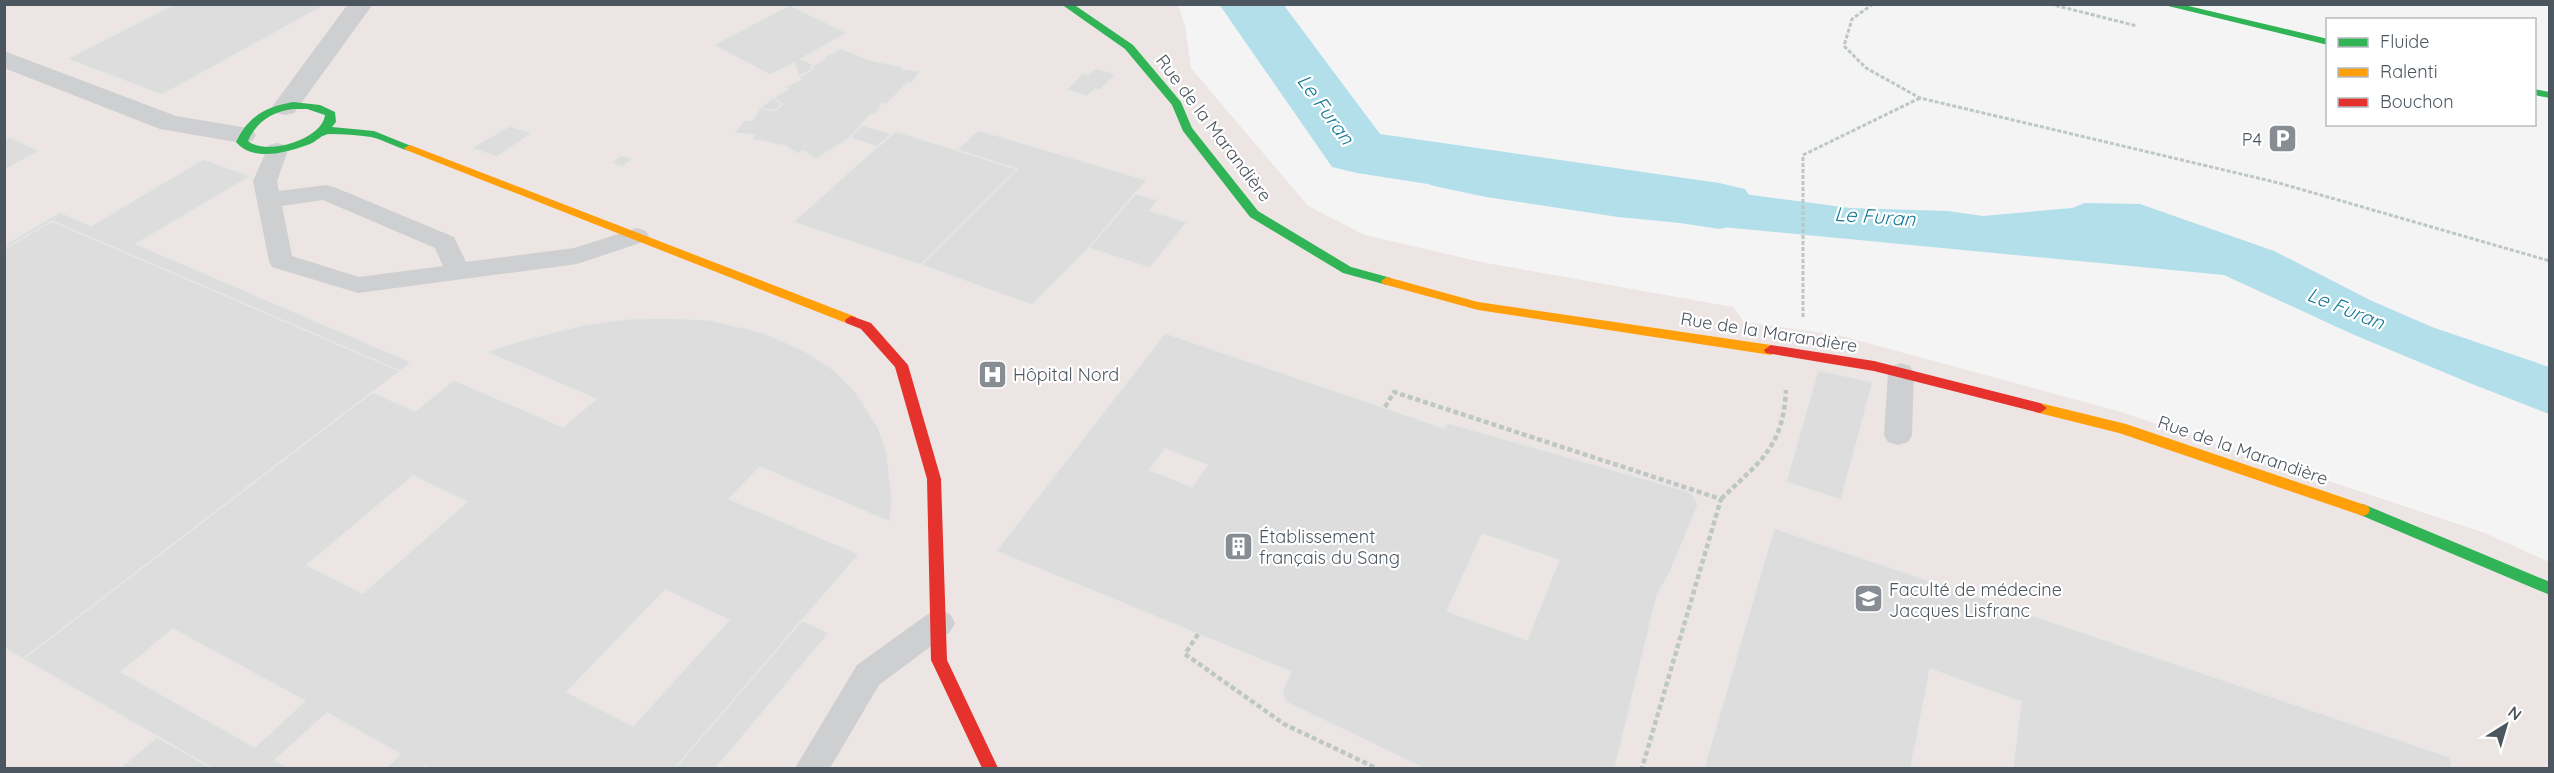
<svg xmlns="http://www.w3.org/2000/svg" width="2554" height="773" font-family="Quicksand,sans-serif">
	<style>
		.medical { fill: #ede5e4 }
		.water { fill: #b3dfea }
		.lines { fill: none; stroke-linecap: round; stroke-linejoin: round }
		.river { fill: #b3dfea; fill-rule: evenodd }
		.building { fill: #ddddde; stroke: #e5e6e6; stroke-width: 1.5; fill-rule: evenodd }
		.path-far1 { stroke: #bdc7c4; stroke-width: 3; stroke-dasharray: 4 2; stroke-linecap: butt }
		.path { stroke: #bdc7c4; stroke-width: 4.5; stroke-dasharray: 5 3; stroke-linecap: butt }
		.lane { fill: #cecfd1; fill-rule: evenodd }
		.street { fill: #cecfd1; fill-rule: evenodd }
		.fast { fill: #30b455; fill-rule: evenodd }
		.slow { fill: #ff9f0a; fill-rule: evenodd }
		.jam { fill: #e5322d; fill-rule: evenodd }
		.labels { text-anchor: middle; dominant-baseline: central; stroke-width: 4.5; stroke-linejoin: round; paint-order: stroke }
		.street-label { font-size: 18px; fill: #4c565f; stroke: #fff }
		.poi-label { font-size: 18px; fill: #4c565f; stroke: #fff; text-anchor: start }
		.water-label { font-size: 20px; font-style: italic; fill: #177b96; stroke: #fff }
	</style>
	<rect width="100%" height="100%" fill="#f4f4f4"/>
	<!-- medical -->
	<path class="medical" d="M5,5H1178L1185,25L1191,68L1308,206L1365,235L1481,262L1733,307L1744,322L1838,335L2121,412L2485,533L2549,562V768H5Z"/>
	<!-- water -->
	<path class="water" d="M1257,5H1284L1310,49L1312,73L1318,97L1353,125L1405,150L1456,166L1575,188L1720,191L1850,208L1948,211L1983,216L2072,208L2085,203L2140,204L2274,251L2372,301L2432,327L2549,367V414L2472,384L2352,334L2224,275L1618,217L1486,197L1434,186L1369,161L1321,135L1301,107L1289,85L1288,47L1282,34Z"/>
	<g class="lines">
		<!-- river -->
		<path class="river" d="M1219,4H1283L1380,134L1719,183L1745,189L1756,206L1745,223L1719,229L1357,173L1332,167Z"/>
	</g>
	<!-- building -->
	<path class="building" d="M174,4H327L162,95L67,59Z
		M790,5L847,33L801,59L814,65L811,67L813,69L799,76L794,63L770,75L713,45Z
		M841,48L869,60L904,67L902,69L920,71L911,84L907,83L887,104H882L875,115H870L850,138L816,159L803,151L798,154L785,146L752,139L754,135L734,133L744,120H752L760,108L775,111L782,104L773,98L788,89L786,87L801,79L798,77L813,69L811,67L825,59L823,58Z
		M1095,68L1116,74L1100,90L1095,89L1087,96L1066,90L1083,73L1088,75Z
		M773,98L782,104L775,111L760,108Z
		M862,125L892,134L878,147L850,138Z
		M510,126L532,133L497,157L471,148Z
		M978,130L1147,180L1089,248L1032,305L921,265L1017,169L957,150Z
		M895,131L1017,169L921,265L793,222Z
		M10,137L40,151L4,170V140Z
		M621,155L633,159L622,167L611,163Z
		M203,159L251,176L136,244L411,362L400,371L52,221L4,249V245L60,212L91,226Z
		M1135,193L1158,200L1150,211L1187,222L1150,268L1089,248Z
		M52,221L400,371L23,659L4,648V249Z
		M666,318L710,320L764,333L803,350L834,370L854,390L878,427L887,453L892,500L890,522L760,467L729,499L859,554L675,768H430L426,766L423,768H386L400,754L327,713L275,760L289,768H212L23,659L372,392L415,411L454,380L563,427L596,399L486,352L523,340L583,325L627,319ZM413,476L467,502L363,593L307,565ZM665,590L729,620L633,726L567,692ZM173,629L305,701L255,747L121,672Z
		M1165,333L1444,428L1448,423L1687,491L1693,495L1698,505L1670,572L1657,595L1615,768H1423L1286,702L1282,692L1291,672L996,551ZM1165,449L1207,465L1192,487L1150,470ZM1482,534L1559,560L1527,640L1447,611Z
		M1818,370L1873,382L1841,500L1786,482Z
		M1774,528L2450,757L2452,768H2013L2021,702L1930,669L1911,768H1704Z
		M802,620L829,633L716,768H675Z
		M157,737L212,768H120Z"/>
	<g class="lines">
		<!-- path-far1 -->
		<path class="path-far1" d="M1873,4L1852,19L1844,46L1866,68L1920,98L2279,183L2550,261
			M2050,4L2137,26
			M1803,317V155L1920,98"/>
		<!-- path -->
		<path class="path" d="M1385,407L1394,392L1721,499L1642,768
			M1721,499C1760,461 1783,448 1786,390
			M1198,634L1185,654L1284,724L1376,768"/>
		<!-- lane -->
		<path class="lane" d="M277,143L285,145L288,150L277,181L279,191L326,185L334,187L454,237L466,262L574,248L637,228L646,231L649,236L646,241L577,264L358,293L272,267L269,261L253,181L269,145ZM323,200L435,248L443,266L359,277L292,256L282,206Z
			M1901,363L1910,366L1914,373L1912,435L1908,442L1898,445L1888,442L1884,435L1888,373L1892,366Z
			M939,610L950,614L955,623L950,632L879,685L830,768H795L857,665L928,614Z"/>
		<!-- street -->
		<path class="street" d="M348,4H373L294,113L285,115L276,113L272,107Z
			M4,51L176,116L242,127L252,129L256,135L252,141L242,143L160,129L4,68Z"/>
		<!-- fast -->
		<path class="fast" d="M1061,4H1073L1133,45L1181,102L1192,128L1258,211L1351,267L1391,278L1393,281L1391,284L1387,285L1343,273L1250,217L1183,131L1172,105L1125,49Z
			M2160,4H2180L2328,39V45Z
			M2534,89L2550,92V98L2534,95Z
			M293,102L320,105L335,112L336,122L332,127L374,131L416,148L410,151C397,148 384,140 371,137C358,135 343,134 330,134C322,134 317,141 310,144C288,152 254,163 236,142C248,116 266,107 293,102ZM293,109H307L325,115C322,140 266,156 248,141C257,121 272,112 293,109Z
			M2363,504L2550,582V595L2358,514L2356,510L2358,506Z"/>
		<!-- slow -->
		<path class="slow" d="M410,145L856,317L857,320L856,323H846L406,150L404,148Z
			M1387,277L1478,302L1771,345L1778,350L1771,355L1478,310L1383,284L1381,281Z
			M2040,403L2126,424L2368,506L2370,510L2368,514L2363,516L2119,433L2035,412L2033,408Z"/>
		<!-- jam -->
		<path class="jam" d="M851,316L871,323L908,365L941,479L947,660L998,768H982L931,660L927,479L895,367L861,329L846,323L845,320Z
			M1771,345L1874,361L2040,403L2047,408L2040,413L1874,371L1766,353L1764,350Z"/>
	</g>
	<!-- icons -->
	<defs>
		<symbol id="parking-square" viewBox="-11 -11 22 22"><rect x="-9" y="-9" width="18" height="18" rx="4" fill="#878d93" stroke="#fff"/><path d="M-3.5-5.5H1a3.5 3.5 0 0 1 0 7H-1V5.5H-3.5ZM-1-3.4V-.6H.8a1.4 1.4 0 0 0 0-2.8Z" fill="#fff"/></symbol>
		<symbol id="hospital-square" viewBox="-11 -11 22 22"><rect x="-9" y="-9" width="18" height="18" rx="4" fill="#878d93" stroke="#fff"/><path d="M-5-5h3v3.5h4V-5h3V5h-3V1.5h-4V5h-3Z" fill="#fff"/></symbol>
		<symbol id="building-square" viewBox="-11 -11 22 22"><rect x="-9" y="-9" width="18" height="18" rx="4" fill="#878d93" stroke="#fff"/><path d="M-4-6H4V6H1V3H-1V6H-4ZM-2.5-4.3h1.7v1.8h-1.7ZM.8-4.3h1.7v1.8H.8ZM-2.5-1h1.7V.8h-1.7ZM.8-1h1.7V.8H.8Z" fill="#fff"/></symbol>
		<symbol id="university-square" viewBox="-11 -11 22 22"><rect x="-9" y="-9" width="18" height="18" rx="4" fill="#878d93" stroke="#fff"/><path d="M0-5L7-2L0 1L-7-2ZM-4 1L0 2.5L4 1V4Q0 6-4 4Z" fill="#fff"/></symbol>
	</defs>
	<g fill-rule="evenodd">
		<use href="#parking-square" x="2266" y="122" width="33" height="33"/>
		<use href="#hospital-square" x="976" y="358" width="33" height="33"/>
		<use href="#building-square" x="1222" y="530" width="33" height="33"/>
		<use href="#university-square" x="1852" y="582" width="33" height="33"/>
	</g>
	<g class="labels">
		<!-- street labels -->
		<g class="street-label">
			<text transform="translate(1214 128) rotate(53)">Rue de la Marandière</text>
			<text transform="translate(1769 332) rotate(9)">Rue de la Marandière</text>
			<text transform="translate(2243 450) rotate(19)">Rue de la Marandière</text>
		</g>
		<!-- poi labels -->
		<g class="poi-label">
			<text x="2262" y="139" text-anchor="end">P4</text>
			<text x="1013" y="374">Hôpital Nord</text>
			<text x="1259" y="536">Établissement<tspan x="1259" dy="21">français du Sang</tspan></text>
			<text x="1889" y="589">Faculté de médecine<tspan x="1889" dy="21">Jacques Lisfranc</tspan></text>
		</g>
		<!-- water labels -->
		<g class="water-label">
			<text transform="translate(1326 109) rotate(54)">Le Furan</text>
			<text transform="translate(1875 216) rotate(4)">Le Furan</text>
			<text transform="translate(2346 308) rotate(22)">Le Furan</text>
		</g>
	</g>
	<!-- border -->
	<rect width="2554" height="773" fill="none" stroke="#4c565f" stroke-width="12"/>
	<!-- legend -->
	<rect x="2326" y="18" width="210" height="108" fill="#ffffff" stroke="#b7bbbf" stroke-width="1.5"/>
	<rect x="2338" y="38" width="30" height="9" fill="#30b455" stroke="#b7bbbf" stroke-width="1.5"/>
	<text x="2380" y="48" font-size="18" fill="#4c565f">Fluide</text>
	<rect x="2338" y="68" width="30" height="9" fill="#ff9f0a" stroke="#b7bbbf" stroke-width="1.5"/>
	<text x="2380" y="78" font-size="18" fill="#4c565f">Ralenti</text>
	<rect x="2338" y="98" width="30" height="9" fill="#e5322d" stroke="#b7bbbf" stroke-width="1.5"/>
	<text x="2380" y="108" font-size="18" fill="#4c565f">Bouchon</text>
	<!-- north arrow -->
	<g transform="translate(2506 725) rotate(37)" stroke="#ffffff" stroke-width="4.5" paint-order="stroke">
	<path d="M0-4.5L10 22L0 15L-10 22Z" fill="#4c565f"/>
	<text y="-9" font-size="16" font-weight="bold" text-anchor="middle" fill="#4c565f">N</text>
	</g>
</svg>
